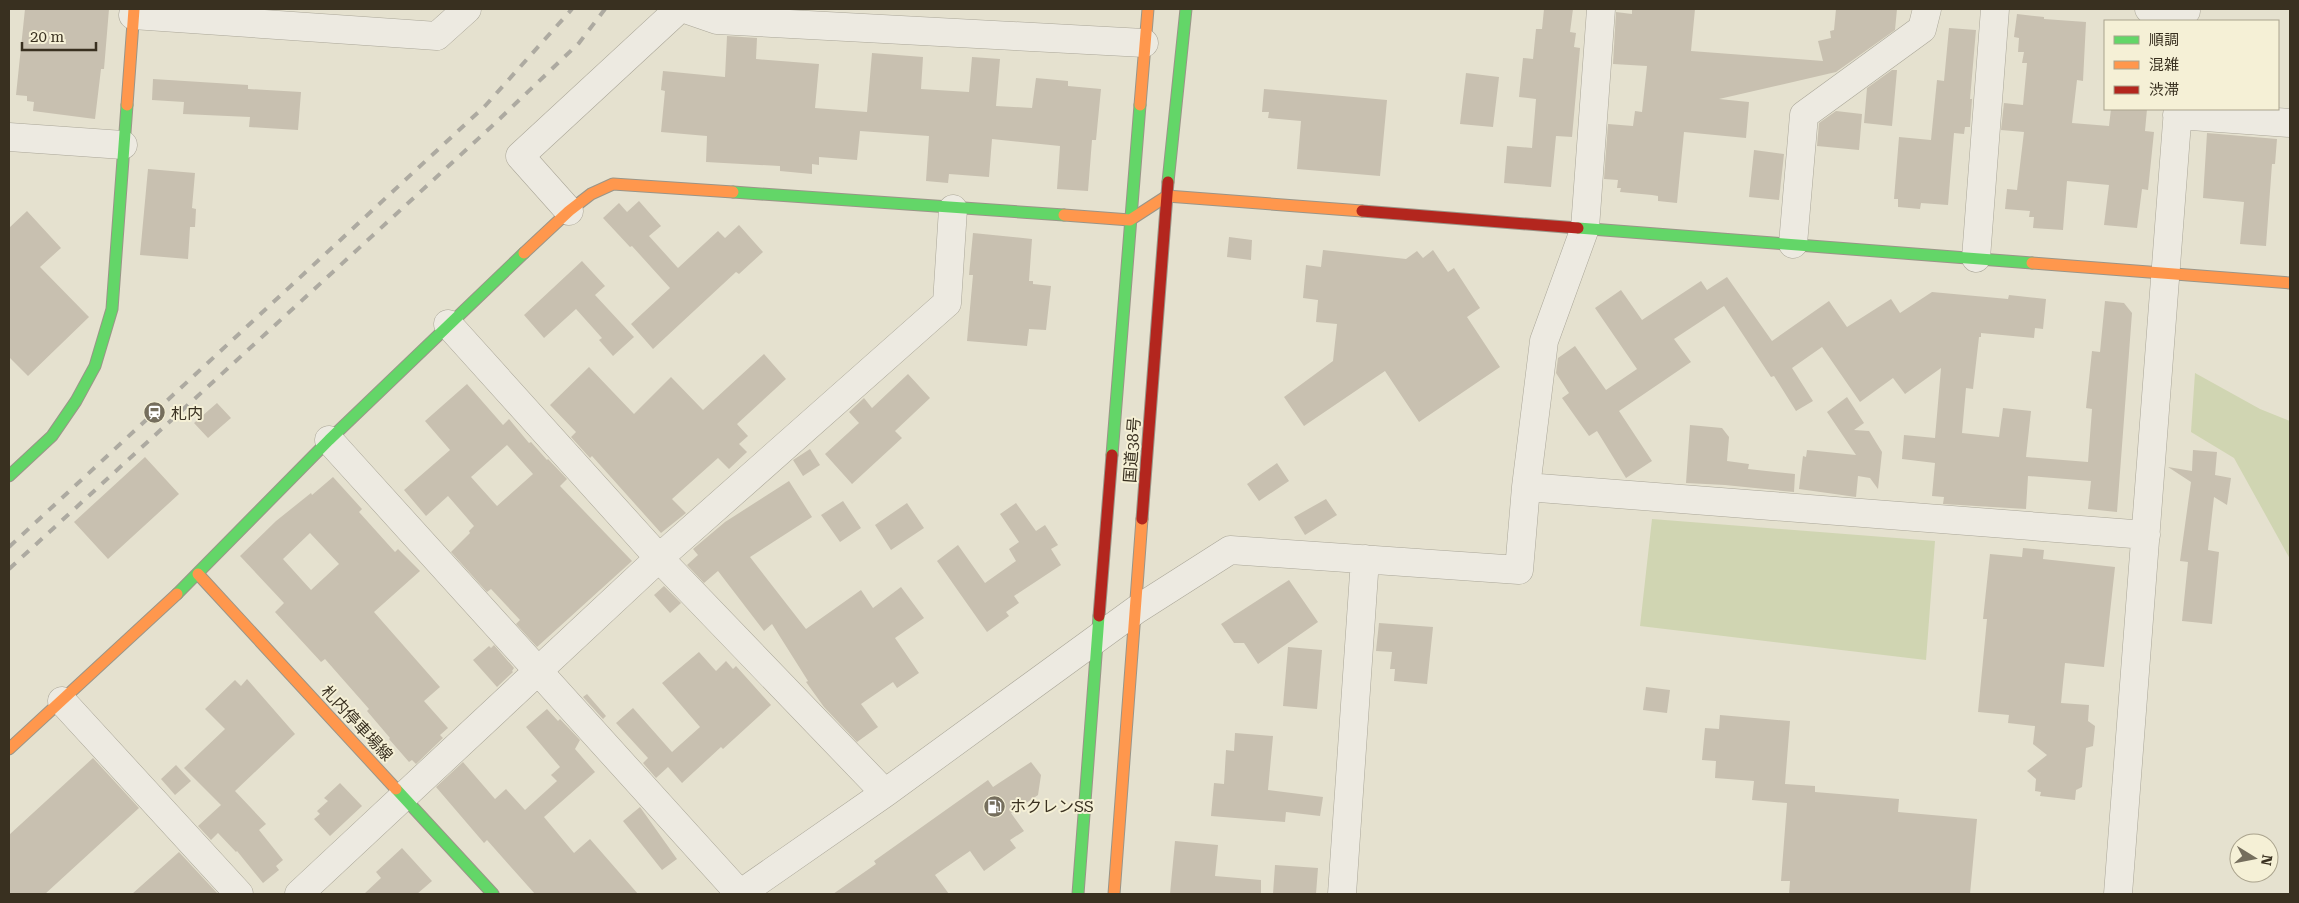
<svg xmlns="http://www.w3.org/2000/svg" width="2299" height="903" font-family="'Roboto Serif','Noto Sans JP',serif">
	<style>
		.green { fill: #d0d5b2 }
		.building { fill: #c8c0b0; fill-rule: evenodd }
		.lines { fill: none; stroke-linecap: round; stroke-linejoin: round }
		.street-casing { stroke: #aaa698; stroke-width: 29 }
		.fast-casing { stroke: #9a9588; stroke-width: 13 }
		.slow-casing { stroke: #9a9588; stroke-width: 13 }
		.jam-casing { stroke: #9a9588; stroke-width: 13 }
		.street { stroke: #edeae1; stroke-width: 28 }
		.fast { stroke: #63d668; stroke-width: 11 }
		.slow { stroke: #ff974d; stroke-width: 11 }
		.jam { stroke: #b3261e; stroke-width: 11 }
		.rail { stroke: #adaaa1; stroke-width: 4; stroke-dasharray: 9 9; stroke-linecap: butt }
		.labels { text-anchor: middle; dominant-baseline: central; stroke-width: 4; stroke-linejoin: round; paint-order: stroke }
		.poi-label { font-size: 16px; fill: #393020; stroke: #f5f0d6; text-anchor: start }
		.street-label { font-size: 16px; fill: #393020; stroke: #f5f0d6 }
	</style>
	<rect width="100%" height="100%" fill="#e5e1cf"/>
	<!-- green -->
	<path class="green" d="M2195,373L2260,409L2290,421V559L2234,458L2191,432Z
		M1652,519L1935,541L1926,660L1640,626Z"/>
	<!-- building -->
	<path class="building" d="M25,9H109L104,69H101L95,119L33,111L34,102L27,101V96L16,95Z
		M1544,9H1573L1570,32L1576,33L1574,47L1580,48L1572,137L1556,136L1551,187L1504,183L1507,146L1532,148L1536,99L1519,97L1523,58L1533,59L1536,29H1542Z
		M1632,9H1695L1691,51L1823,61L1818,41L1831,38L1830,31L1834,30L1836,9H1897L1895,30L1836,72L1719,99L1749,102L1746,138L1684,132L1677,203L1658,201V196L1652,195L1620,192L1621,188H1617L1618,180L1604,179L1608,124L1633,126L1635,111L1642,112L1647,66L1613,64L1616,12L1632,14Z
		M2017,14L2044,17V19L2086,22L2083,81L2077,80L2072,123L2109,126L2111,109H2147L2145,131L2154,132L2148,190L2142,189L2137,228L2104,225L2109,185L2067,181L2063,230L2033,228L2034,217H2029L2030,211L2005,209L2007,189L2017,190L2024,132L2001,130L2004,103L2023,105L2027,63H2022L2024,52H2018L2019,38L2014,37Z
		M1949,28L1976,30L1970,99H1972L1970,127H1965L1964,134L1954,133L1948,205L1921,203L1920,209L1898,207V199H1894L1899,137L1931,140L1937,80L1944,81Z
		M727,36L757,38L756,59L819,64L815,108L867,112L872,53L923,57L921,89L969,92L972,57L1000,59L996,106L1032,108L1036,78L1068,81V86L1101,89L1096,140H1092L1088,191L1057,189L1060,146L992,139L989,177L949,174L948,183L926,181L929,136L860,131L857,160L819,157V165L812,164V174L780,171V166L706,162L707,136L661,132L665,91L661,90L663,71L725,77Z
		M1892,70H1897L1892,126L1864,123L1867,88Z
		M1466,73L1499,77L1493,127L1460,124Z
		M153,79L248,85V89L301,92L298,130L249,127L250,117L183,114L184,102L152,100Z
		M1264,89L1387,100L1380,176L1297,169L1301,121L1268,118L1269,112H1262Z
		M1836,111L1862,114L1859,150L1817,146L1819,123Z
		M2207,133L2277,139L2275,164H2272L2266,246L2240,244L2244,202L2203,198Z
		M1754,150L1784,154L1779,200L1749,197Z
		M148,169L195,173L192,208L196,209L195,227H190L188,259L140,255Z
		M639,201L661,226L649,236L678,268L718,231L725,238L739,225L763,252L739,274L736,272L653,349L631,324L670,288L632,246L630,247L603,218L619,203L627,212Z
		M27,211L61,248L40,267L89,317L28,376L9,357V228Z
		M973,233L1032,239L1029,281H1033V284L1051,286L1046,330L1029,329L1027,346L967,341L973,275H969Z
		M1229,237L1252,240L1251,260L1227,257Z
		M1323,250L1406,259L1417,251L1423,258L1433,250L1448,272L1454,268L1480,308L1467,317L1500,367L1419,422L1385,371L1304,426L1284,397L1333,361L1337,324L1316,322L1318,300L1303,298L1306,265L1321,267Z
		M582,261L605,286L595,295L634,337L613,356L599,340L602,338L576,309L544,338L524,315Z
		M1727,277L1772,341L1829,301L1847,327L1891,299L1900,313L1932,292L2008,299L2009,295L2046,299L2043,329L2035,328L2034,338L1981,333V337H1979L1973,389L1966,388L1962,433L1999,437L2003,408L2031,411L2026,457L2088,462L2092,409L2086,408L2092,351L2100,352L2105,301L2124,303L2132,313L2117,512L2088,509L2091,481L2028,476L2026,509L1943,504L1944,497L1932,496L1935,463L1902,459L1904,435L1935,438L1941,368L1905,394L1893,378L1860,402L1822,347L1792,368L1813,401L1796,411L1774,376L1771,377L1724,306L1674,339L1691,362L1619,411L1652,461L1626,478L1597,431L1589,436L1562,398L1569,393L1556,373L1558,358L1575,346L1606,390L1637,369L1595,308L1621,290L1642,320L1701,281L1707,290Z
		M764,354L786,379L737,424L748,436L739,444L747,452L729,469L718,458L672,499L686,513L661,533L592,456L590,458L571,437L576,432L550,405L589,367L634,414L671,377L703,410Z
		M908,374L930,398L895,431L902,438L852,484L825,454L859,423L849,412L864,398L872,408Z
		M467,384L503,425L509,419L529,443L531,442L547,460L548,459L567,479L560,486L632,561L537,647L516,624L520,620L491,589L487,592L451,552L470,533L469,531L474,526L448,496L426,516L404,490L450,450L425,421ZM507,445L533,474L497,506L471,477Z
		M1847,397L1864,423L1854,430L1869,431L1882,452L1878,489L1870,478L1858,476L1856,497L1799,489L1803,456L1806,457L1807,450L1856,455L1827,412Z
		M217,403L231,418L208,438L194,423Z
		M1690,425L1722,428L1729,437L1727,461L1749,464L1748,469L1795,474L1794,492L1725,485L1686,483Z
		M810,449L820,465L803,476L793,460Z
		M2193,450L2217,452L2215,475L2231,478L2227,505L2214,497L2208,550L2219,552L2212,624L2182,621L2188,562L2180,561L2191,482L2168,467L2192,471Z
		M145,457L179,494L108,559L74,522Z
		M1277,463L1289,481L1259,501L1247,484Z
		M333,477L362,509L359,512L395,552L398,549L420,571L374,612L440,687L424,701L448,728L440,735L443,738L416,764L412,760L409,762L389,739L390,738L367,711L369,709L325,659L321,662L275,612L284,603L240,556L276,521L311,493L312,495ZM310,533L339,564L311,590L283,559Z
		M789,481L812,517L750,557L806,629L861,590L873,608L901,587L924,618L895,638L919,673L897,688L893,682L861,704L878,727L857,742L824,707L806,682L808,681L772,624L764,631L718,571L704,583L687,565L698,555L693,549L725,522Z
		M1326,499L1337,515L1305,535L1294,517Z
		M843,501L861,528L840,542L821,515Z
		M907,503L924,528L891,550L875,525Z
		M1016,503L1036,531L1045,525L1058,545L1051,549L1061,565L1014,596L1019,603L1006,612L1009,616L987,632L937,561L958,545L985,583L1016,561L1009,549L1019,542L1000,514Z
		M2023,548L2044,550L2043,559L2115,567L2104,667L2065,663L2061,703L2089,705L2088,721L2095,726L2093,746L2086,748L2082,787L2076,790L2075,800L2040,796L2041,792L2035,791L2036,779L2027,771L2047,755L2033,744L2035,726L2008,723L2009,715L1978,712L1987,619H1983L1990,554L2022,557Z
		M1289,580L1318,622L1258,664L1244,643H1234L1221,624Z
		M664,586L681,603L670,613L654,595Z
		M1379,623L1433,627L1427,684L1394,681L1395,669H1390L1392,652L1376,651Z
		M494,645L514,668L512,671L513,672L497,687L473,660L489,646L491,648Z
		M1288,647L1322,650L1317,709L1283,706Z
		M699,652L716,671L726,661L733,669L736,666L771,705L723,749L721,747L682,783L668,767L656,778L643,763L648,758L616,723L633,708L672,752L700,727L662,683Z
		M247,679L295,734L235,791L266,824L259,830L283,860L276,866L279,870L263,883L237,851L236,852L218,833L211,840L198,826L221,805L184,768L225,729L205,709L235,680L241,686Z
		M1646,687L1670,690L1667,713L1643,710Z
		M587,694L606,716L603,719L583,697Z
		M547,709L558,721L560,719L580,740L575,749L595,772L544,817L574,853L590,839L638,894H535L487,840L484,843L436,787L463,762L495,799L506,789L525,810L557,781L551,775L560,767L526,727Z
		M1720,715L1790,721L1785,784L1815,786V792L1899,799L1898,812L1977,819L1970,894H1789L1790,881H1781L1787,803L1752,800L1754,781L1715,778L1716,761L1702,760L1705,728L1719,729Z
		M1235,733L1273,736L1268,790L1323,797L1320,816L1286,812L1285,822L1211,816L1214,783L1224,784L1226,750L1234,751Z
		M93,758L139,808L45,894H9V835Z
		M1031,762L1041,775L1038,795L1011,813L1024,831L1010,840L1016,848L984,871L970,851L935,875L949,894H833L876,864L874,861L988,780L993,787Z
		M176,765L191,781L175,795L161,779Z
		M340,783L362,806L330,836L314,819L320,814L317,811L328,801L324,798Z
		M640,807L677,859L662,870L623,821Z
		M1175,841L1218,845L1215,876L1261,880V894H1170Z
		M402,848L432,881L417,894H364L381,878L376,872Z
		M179,852L218,894H132Z
		M1275,865L1318,868L1316,894H1273Z"/>
	<g class="lines">
		<defs>
			<path id="street" d="M685,9L717,20L1144,43
				M2149,9L2186,11
				M133,15L437,36L467,9
				M2177,115L2290,123
				M9,137L123,145
				M569,211L520,156L679,9
				M1793,244L1804,115L1922,29L1927,9
				M1976,258L1995,9
				M448,324L659,558L885,793
				M329,440L740,894
				M1526,487L2146,535
				M62,701L239,894
				M299,894L659,558L947,303L953,209
				M740,894L885,793L1136,610L1230,550L1519,570L1526,487L1544,341L1585,228L1601,9
				M1342,894L1365,559
				M2118,894L2178,109"/>
			<path id="fast" d="M1168,182L1186,9
				M733,192L1064,215
				M1578,228L2032,263
				M1112,455L1140,105
				M9,476L52,436L76,401L95,366L112,309L127,105
				M177,594L329,440L524,253
				M396,789L493,894
				M1078,894L1099,616"/>
			<path id="slow" d="M127,105L134,9
				M1140,105L1148,9
				M1064,215L1130,220L1167,196L1362,211
				M524,253L569,211L591,194L613,184L733,192
				M2032,263L2290,283
				M198,574L396,789
				M9,749L177,594
				M1114,894L1142,519"/>
			<path id="jam" d="M1362,211L1578,228
				M1142,519L1168,182
				M1099,616L1112,455"/>
		</defs>
		<!-- street casing -->
		<use href="#street" class="street-casing"/>
		<!-- fast casing -->
		<use href="#fast" class="fast-casing"/>
		<!-- slow casing -->
		<use href="#slow" class="slow-casing"/>
		<!-- jam casing -->
		<use href="#jam" class="jam-casing"/>
		<!-- street -->
		<use href="#street" class="street"/>
		<!-- fast -->
		<use href="#fast" class="fast"/>
		<!-- slow -->
		<use href="#slow" class="slow"/>
		<!-- jam -->
		<use href="#jam" class="jam"/>
		<!-- rail -->
		<path class="rail" d="M9,547L485,106L572,9
			M9,569L491,127L579,43L605,9"/>
	</g>
	<!-- icons -->
	<defs>
		<symbol id="station-disc" viewBox="-11 -11 22 22"><circle r="9.5" fill="#756e5d" stroke="#f5f0d6"/><path d="M-3-6H3Q5-6 5-4V2Q5 4 3 4L4.5 6H3L1.5 4h-3L-3 6H-4.5L-3 4Q-5 4-5 2V-4Q-5-6-3-6ZM-3.5-4v3h7v-3ZM-3.5 1v1.5H-2V1ZM2 1v1.5H3.5V1Z" fill="#fff"/></symbol>
		<symbol id="fuel-disc" viewBox="-11 -11 22 22"><circle r="9.5" fill="#756e5d" stroke="#f5f0d6"/><path d="M-5.5-6h7V0h2V4h1.3V-2.5L3-4.5l.8-.8L6-3V5H2.5V1h-1V6h-7ZM-4.2-4.7v3.2H.2V-4.7Z" fill="#fff"/></symbol>
	</defs>
	<g fill-rule="evenodd">
		<use href="#station-disc" x="142" y="400" width="25" height="25"/>
		<use href="#fuel-disc" x="982" y="794" width="25" height="25"/>
	</g>
	<g class="labels">
		<!-- poi labels -->
		<g class="poi-label">
			<text x="171" y="413">札内</text>
			<text x="1010" y="806">ホクレンSS</text>
		</g>
		<!-- street labels -->
		<g class="street-label">
			<text transform="translate(1132 450) rotate(-86)">国道38号</text>
			<text transform="translate(357 723) rotate(47)">札内停車場線</text>
		</g>
	</g>
	<!-- border -->
	<rect width="2299" height="903" fill="none" stroke="#393020" stroke-width="20"/>
	<!-- legend -->
	<rect x="2104" y="20" width="175" height="90" fill="#f5f0d6" stroke="#aaa38d"/>
	<rect x="2114" y="36" width="25" height="8" fill="#63d668" stroke="#aaa38d"/>
	<text x="2149" y="45" font-size="15" fill="#393020">順調</text>
	<rect x="2114" y="61" width="25" height="8" fill="#ff974d" stroke="#aaa38d"/>
	<text x="2149" y="70" font-size="15" fill="#393020">混雑</text>
	<rect x="2114" y="86" width="25" height="8" fill="#b3261e" stroke="#aaa38d"/>
	<text x="2149" y="95" font-size="15" fill="#393020">渋滞</text>
	<!-- north arrow -->
	<g transform="translate(2254 858) rotate(100)"><circle r="24" fill="#f5f0d6" stroke="#aaa38d"/>
	<path d="M0-4L9 19L0 12L-9 19Z" fill="#756e5d"/>
	<text y="-8" font-size="14" font-weight="bold" text-anchor="middle" fill="#393020">N</text>
	</g>
	<!-- scale -->
	<path d="M22 42v8h74v-8" fill="none" stroke="#393020" stroke-width="2.5"/>
	<text x="30" y="42" font-size="15" fill="#393020" stroke="#f5f0d6" stroke-width="4" paint-order="stroke">20 m</text>
</svg>
